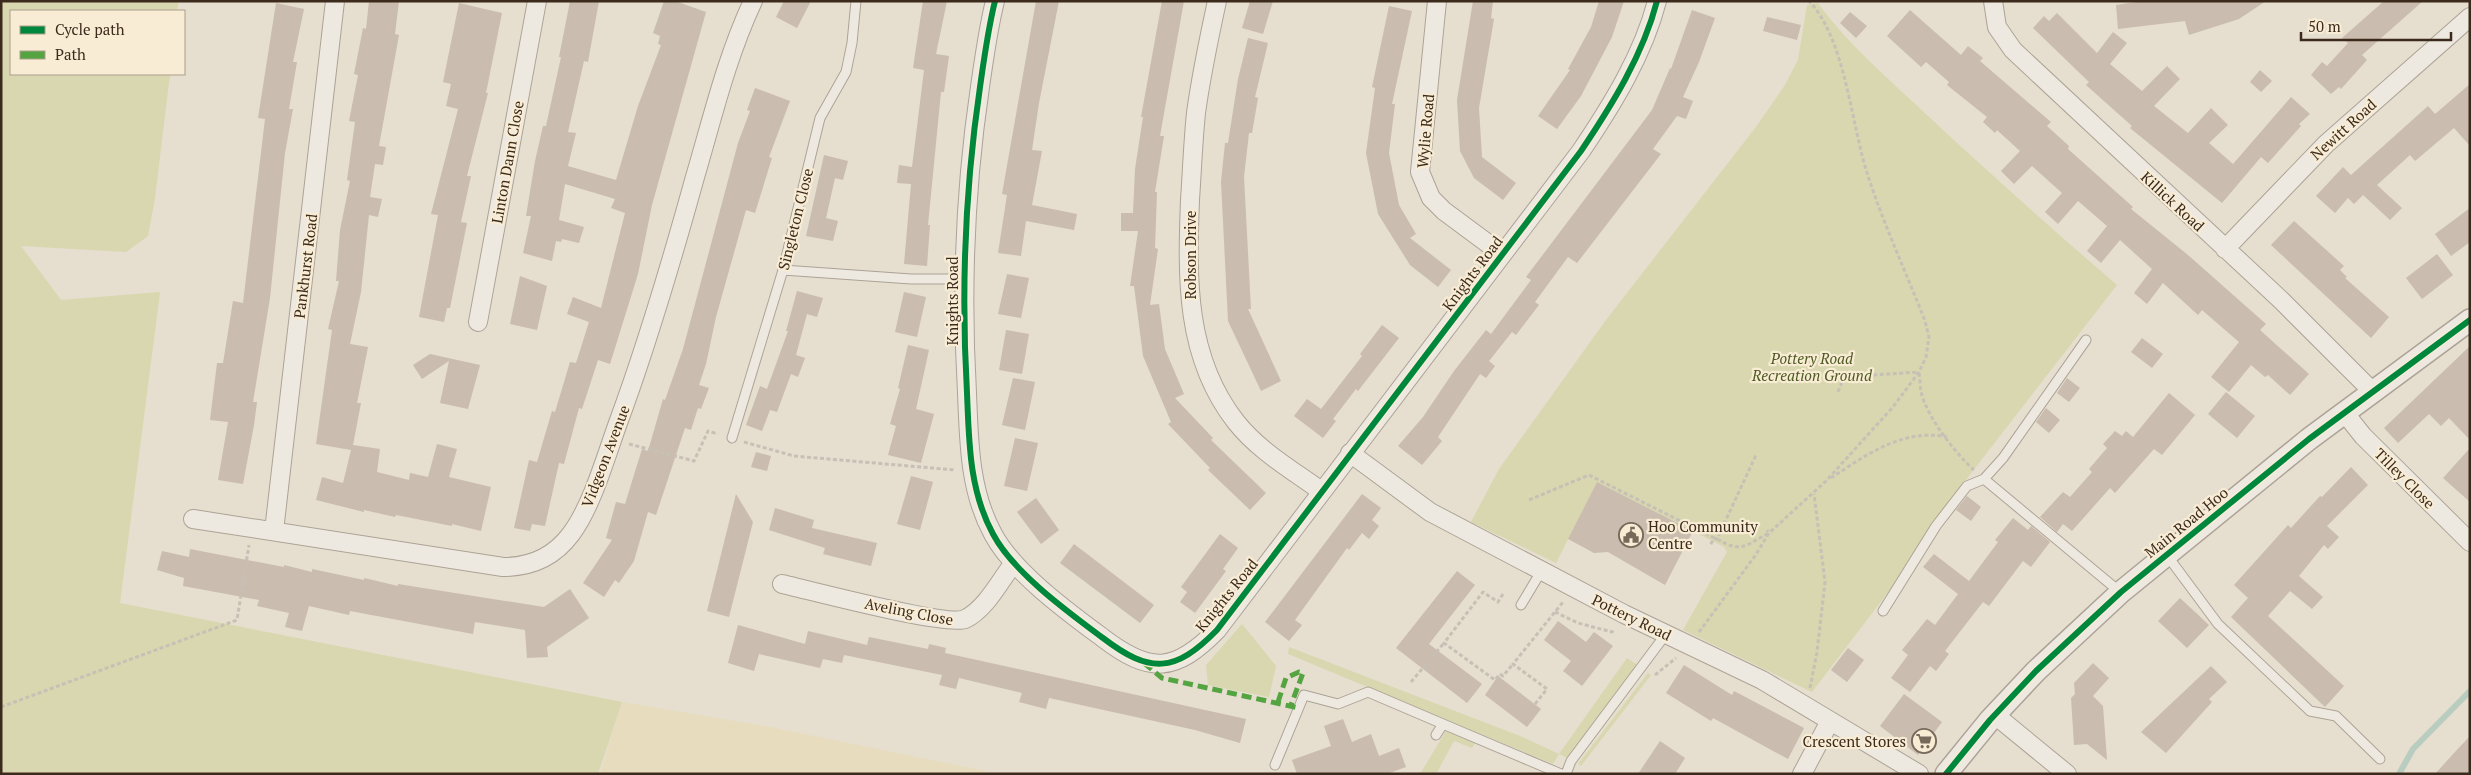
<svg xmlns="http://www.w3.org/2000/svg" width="2471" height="775" font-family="'PT Serif',serif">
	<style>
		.farmland { fill: #e7ddbe }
		.green { fill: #d8d7af }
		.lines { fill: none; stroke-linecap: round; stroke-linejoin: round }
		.stream { stroke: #b9ccc0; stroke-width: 6 }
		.building { fill: #cabcae }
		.service-casing { stroke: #aca396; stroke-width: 11 }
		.minor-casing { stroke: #aca396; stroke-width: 20 }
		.tertiary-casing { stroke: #aca396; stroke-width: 24 }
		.path { stroke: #c7c0b6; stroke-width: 3; stroke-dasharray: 4 2.5; stroke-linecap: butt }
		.service { stroke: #eee9e0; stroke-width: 9 }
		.minor { stroke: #eee9e0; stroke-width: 18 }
		.tertiary { stroke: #eee9e0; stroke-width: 21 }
		.quiet { stroke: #54a441; stroke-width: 5; stroke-dasharray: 10 5; stroke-linecap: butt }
		.cycleway-casing { stroke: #f8ecd4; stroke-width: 9 }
		.cycleway { stroke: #00873e; stroke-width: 6 }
		.labels { text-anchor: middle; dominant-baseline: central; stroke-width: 4.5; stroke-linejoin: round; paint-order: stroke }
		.street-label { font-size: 15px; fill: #3c2b1d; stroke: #f8ecd4 }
		.park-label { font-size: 15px; font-style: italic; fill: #4e5a23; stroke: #f8ecd4 }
		.poi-label { font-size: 15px; fill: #3c2b1d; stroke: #f8ecd4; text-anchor: start }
	</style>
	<rect width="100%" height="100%" fill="#e6dece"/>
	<!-- farmland -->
	<path class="farmland" d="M622,702L770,727L1000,774H600Z"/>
	<!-- green -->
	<path class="green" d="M1,1H179L177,11H11V74H170L155,198L148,236L126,252L21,246L61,300L160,292L120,603L622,702L598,774H1Z
		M1818,3C1848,45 1889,79 1927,115C1989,173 2052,229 2117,285L1958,490L1905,570L1812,692L1683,630L1727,552L1724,547L1597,482L1556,563L1471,522L1499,469L1606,320L1756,127L1785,85L1798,60L1807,5Z
		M1242,624L1276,666L1269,697L1208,685L1206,665Z
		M1289,647L1520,736L1559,754L1627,658L1639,666L1567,758L1559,754L1553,764L1288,654Z
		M1648,673L1651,675L1581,766L1578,764Z
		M1446,731L1476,741L1472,748L1454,741L1436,774H1420Z"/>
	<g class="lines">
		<!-- stream -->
		<path class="stream" d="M2399,774L2413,749L2470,691"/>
	</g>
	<!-- building -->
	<path class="building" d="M369,1H399L395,34L399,35L379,146L386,147L383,165L375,164L370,197L382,199L378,217L369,215L361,292L350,344L368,347L357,403H361L353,445L380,449L377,472L409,480L410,473L428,477L437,444L457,449L449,477L491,487L481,531L452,524V526L396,515L395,517L364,510V512L316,500L322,477L343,483L351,450L316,444L332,330L328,329L339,281H336L340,230L350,181L347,180L355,122L349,121L358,75L354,74L363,28L366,29Z
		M570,1H599L588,62L584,61L568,132L576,133L568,166L616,180L638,106L661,45L658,44L660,36L653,33L664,1H675L706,12L652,205L638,274L610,364L598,360L582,409L579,408L564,464L559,463L545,526L532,524L530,531L514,528L529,460L537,462L552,411L555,412L570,362L576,363L589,322L567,314L573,297L601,308L625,213L611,208L615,199L565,184L559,220L584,227L579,243L562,239L561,242L556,241L552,261L523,253L531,216H526L535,161L543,126H546L561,57H559Z
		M784,1H811L797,28L776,17Z
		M923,1H947L936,54L949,56L944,92H941L928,225H930L927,266L904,264L911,184L897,183L899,165L912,167L924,70L913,68Z
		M1036,1H1059L1039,103L1032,150L1042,151L1032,205L1077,214L1074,230L1026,221L1021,256L998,253L1007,195L1002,194Z
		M1162,1H1184L1160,136H1164L1155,192H1157L1155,248L1158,249L1150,305L1159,304L1165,349L1184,394L1175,398L1213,438L1211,440L1266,493L1250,510L1208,470L1210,468L1168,424L1171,422L1143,356L1134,286H1130L1138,231H1121V213H1133L1135,169L1143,117H1141Z
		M1250,1H1273L1263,34L1242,28Z
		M1473,1H1493L1491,18L1494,19L1479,108L1482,157L1516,183L1503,200L1474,178L1460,151L1457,100Z
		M1599,1H1624L1612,37L1581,96L1557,129L1538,116L1570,70L1568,69L1591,27Z
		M2143,1H2266L2239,19L2189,35L2185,21L2118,29L2116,5Z
		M2384,1H2423L2362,55L2367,60L2341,89L2339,87L2331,94L2311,75L2322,62L2327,66L2348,43L2342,38Z
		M276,3L304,9L293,62H297L289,109H293L285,153L270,298L253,402H257L254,425L243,484L218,480L228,422L210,420L217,363H223L233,301L243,303L265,119L258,118Z
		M459,3L502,13L486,93H488L467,176H471L461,222L467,223L450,308H447L444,322L419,317L438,215L431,214L458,109L446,106L451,84L443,82Z
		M1389,6L1412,11L1392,104H1395L1389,153L1399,205L1416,234L1410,238L1451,270L1438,287L1410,265L1378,214L1366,153L1375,88L1372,87Z
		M1692,10L1715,18L1699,62L1683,97L1693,101L1686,119L1677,116L1653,149L1661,154L1577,263L1568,257L1535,302L1539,305L1516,335L1512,332L1489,361L1495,366L1486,378L1480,374L1438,437L1442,441L1422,465L1398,446L1423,417L1454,371L1486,330L1491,334L1531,280L1526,277L1652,110L1670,68L1671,69Z
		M1910,10L1961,55L1968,46L1983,58L1980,61L2051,122L2047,126L2069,146L2068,149L2133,207L2131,209L2188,255L2266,324L2260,330L2309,374L2290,395L2268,375L2265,377L2251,365L2229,392L2211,377L2239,342L2202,310L2198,315L2163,283L2147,304L2134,293L2152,269L2120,240L2101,263L2087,251L2107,226L2078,201L2058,224L2045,212L2062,193L2032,166L2014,184L2001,171L2020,151L1997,130L1995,133L1983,122L1987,117L1947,85L1949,82L1926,62L1921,67L1887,36Z
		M1850,12L1867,26L1856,38L1840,23Z
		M2057,13L2097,53L2113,32L2127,43L2110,64L2142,91L2167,66L2180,79L2154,106L2188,133L2211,108L2228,125L2209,143L2233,164L2291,97L2310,114L2299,124L2301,126L2268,163L2261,157L2222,203L2130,128L2132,126L2086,85L2089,82L2033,28L2044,16L2049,21Z
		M1767,17L1801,25L1797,40L1763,31Z
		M1248,38L1268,43L1255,97L1258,98L1252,133H1249L1244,177L1251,309H1248L1281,381L1261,391L1228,321L1221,182L1225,143H1228L1238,79Z
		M2260,70L2272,81L2261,92L2250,82Z
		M2470,84V146L2454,128L2415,161L2410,155L2377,185L2402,208L2390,220L2363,195L2354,204L2348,198L2335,213L2316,196L2343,167L2351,175L2428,106L2435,114Z
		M755,88L790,101L769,157L772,158L755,213L746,210L716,317L706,364L699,385L709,388L701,409L698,408L691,430L685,428L656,515L648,512L634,561L619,583L615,580L604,597L583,583L612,540L606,538L616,502L625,504L642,449L648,451L663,399L665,400L683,349L738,143L750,111L747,110Z
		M824,155L848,161L843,180L835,178L826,218L838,221L833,241L806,236Z
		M2470,208V242L2451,256L2435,234Z
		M2294,221L2344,266L2340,270L2347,277L2345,278L2389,317L2371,338L2271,245Z
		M2437,254L2453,275L2422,299L2406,278Z
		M1007,274L1029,278L1021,318L998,314Z
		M520,276L547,286L537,330L510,324Z
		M797,291L823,298L817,317L807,314L796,355L805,358L798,377L791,374L777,412L770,410L762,431L746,425L760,386L767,389L788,331H786Z
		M904,292L926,297L917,337L895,332Z
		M1382,325L1399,338L1358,391L1356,389L1333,419L1336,421L1323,438L1294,416L1307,399L1321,409L1362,356L1360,354Z
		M1006,330L1029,334L1022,374L999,370Z
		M2142,338L2163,354L2152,368L2131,352Z
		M908,345L929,350L916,409L934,414L921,463L888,455L896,426L890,424L900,389L898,388Z
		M2470,346V440L2449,418L2441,426L2429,414L2398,443L2384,428Z
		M430,354L480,365L468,409L440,403L449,361L422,379L413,365Z
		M1013,378L1035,382L1025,430L1002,425Z
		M2067,378L2080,388L2069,402L2057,393Z
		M2226,392L2255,416L2237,438L2208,414Z
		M2169,393L2195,415L2162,455L2154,449L2115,493L2110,488L2072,531L2063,524L2057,532L2040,517L2063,492L2070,497L2092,472L2089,469L2107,448L2103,444L2115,431L2122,436L2126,431L2133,437Z
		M2046,408L2060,420L2049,433L2036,422Z
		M1015,438L1038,443L1027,491L1004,486Z
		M2470,448V502L2443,478Z
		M756,452L771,456L767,471L751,467Z
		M2351,467L2368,485L2327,526L2339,537L2328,549L2324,545L2299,576L2323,597L2312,609L2290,591L2268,616L2344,686L2325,707L2231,617L2248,598L2234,585L2288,525L2291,528L2320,496L2322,497Z
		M911,476L933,482L920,530L897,524Z
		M1597,482L1693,531L1665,585L1608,552L1594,553L1568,539Z
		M736,494L753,522L729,617L707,611Z
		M1362,494L1381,508L1372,520L1379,526L1369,539L1362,533L1349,550L1347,548L1295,620L1302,625L1289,641L1265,622Z
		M1967,496L1981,507L1971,521L1956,510Z
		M1036,498L1059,530L1041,544L1017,512Z
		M775,508L814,520L812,528L877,543L871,566L823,554L825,548L769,530Z
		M2013,518L2028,530L2031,526L2050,542L2031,567L2023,561L1989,606L1983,602L1945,651L1949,654L1936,671L1930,666L1910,692L1891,678L1908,655L1902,650L1927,619L1935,625L1958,594L1923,567L1934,554L1969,581L1998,542L1995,540Z
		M1220,534L1238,548L1223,569L1226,571L1195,613L1180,602L1187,592L1181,587Z
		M1074,544L1154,605L1140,623L1060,563Z
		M190,549L284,567V565L312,572V569L364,580V578L398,586V584L544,607L570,589L589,618L547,647L548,657L527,658L525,630L475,622L473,634L350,611L349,615L309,606L302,631L285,627L289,613L257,606L259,600L183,586L184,578L157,570L162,551L189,557Z
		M1457,571L1475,585L1429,644L1482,684L1467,703L1396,648Z
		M2180,598L2209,625L2187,648L2158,621Z
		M1558,621L1586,642L1594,632L1613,646L1582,686L1563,671L1571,661L1544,640Z
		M738,625L805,644L808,631L867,645L869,637L928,649L929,644L946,648L945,653L1246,719L1240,743L1195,730L1049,698L1046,709L1019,702L1022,693L959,678L956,689L939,685L942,675L844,655L842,663L823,659L820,668L759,654L754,671L728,663Z
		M1848,648L1864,660L1847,682L1831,670Z
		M2093,663L2109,678L2093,696L2103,706L2107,760L2087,744L2074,745L2071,698L2075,694L2074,683Z
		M1684,665L1732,695L1734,691L1804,728L1788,759L1713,718L1711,721L1666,693Z
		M2211,666L2227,682L2209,699L2212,702L2166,753L2141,732Z
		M1498,676L1541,709L1527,727L1485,695Z
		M1904,694L1942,722L1918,755L1880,726Z
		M1343,719L1352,742L1371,734L1379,756L1399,748L1406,767L1387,774H1297L1292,760L1331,746L1324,726Z
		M2470,736V774H2435L2454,753Z
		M1660,741L1685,758L1675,774H1638Z"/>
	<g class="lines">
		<defs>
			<path id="service" d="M783,270L911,279H963
				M732,438L783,270L820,118L846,72L852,43L856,1
				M1984,479L2120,592
				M2166,554L2218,624L2310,711L2336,716L2380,759
				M1521,605L1542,570
				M1883,611L1936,526L1967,486L1984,479L2003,458L2086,340
				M1436,735L1443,724L1561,774
				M1275,765L1304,695L1338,704L1368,692L1443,724
				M1566,774L1571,761L1666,634"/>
			<path id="minor" d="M995,1C988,29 984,59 980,87C965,188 961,290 967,393C969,441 969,490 993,534C1013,572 1068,612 1103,638C1150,674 1175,673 1217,630L1581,151C1612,105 1643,55 1657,1
				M1217,1C1209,38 1201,76 1196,113C1193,142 1192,171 1190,200C1187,278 1185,357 1236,422C1259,451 1291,469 1321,491
				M1437,1L1420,172L1431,198L1444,211L1502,254
				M1993,1L1997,27L2013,50L2282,301L2372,391
				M2225,249L2326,144L2470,17
				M478,322L537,1
				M2344,412L2363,436L2470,542
				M1350,453L1430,512L1624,614L1762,680L1919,774
				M193,519L503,567C531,567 554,557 571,534C592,506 606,456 618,423C648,342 672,260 695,177C713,116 726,59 753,1
				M274,531L335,1
				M782,584C809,590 948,627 965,619C985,610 1000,581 1013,564
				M1995,715L2067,774
				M1802,774L1830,721"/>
			<path id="tertiary" d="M1946,774L1990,720L2036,671L2121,592L2309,439L2470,320"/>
		</defs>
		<!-- service casing -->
		<use href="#service" class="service-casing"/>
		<!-- minor casing -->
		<use href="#minor" class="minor-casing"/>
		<!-- tertiary casing -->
		<use href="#tertiary" class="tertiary-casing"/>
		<!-- path -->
		<path class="path" d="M1919,373C1920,379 1920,386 1921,392C1927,417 1955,453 1974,470
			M1838,392L1844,377L1918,372
			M744,442L794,456L955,470
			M629,444L694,461L708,431L718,434
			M1831,478C1866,455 1903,428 1947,437
			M1529,500L1589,475L1714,538L1710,546
			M1714,538L1717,539L1756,455
			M1717,539C1743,554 1745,545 1769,533L1767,530
			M1503,594L1498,602L1483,592L1444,643L1495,680L1500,674L1503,676L1513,664
			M1555,612L1578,623L1612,632L1614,630
			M1699,632L1755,556L1769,533L1826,481L1893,407L1919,372L1926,357L1929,337L1925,321C1906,272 1884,225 1868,176C1851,125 1846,40 1809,1
			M1655,675L1676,658
			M1411,682L1444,643
			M1810,688L1817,652L1825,582L1814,494
			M1535,704L1547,689L1513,664L1563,602
			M1,707L237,620L249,545"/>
		<!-- service -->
		<use href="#service" class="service"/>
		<!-- minor -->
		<use href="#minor" class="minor"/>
		<!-- tertiary -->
		<use href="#tertiary" class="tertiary"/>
		<!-- quiet -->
		<path class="quiet" d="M1144,663L1162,678L1299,708
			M1278,702L1286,678L1299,672L1303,673L1291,705"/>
		<defs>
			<path id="cycleway" d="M995,1C988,29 984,59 980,87C965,188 961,290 967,393C969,441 969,490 993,534C1013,572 1068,612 1103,638C1150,674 1175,673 1217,630L1581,151C1612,105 1643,55 1657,1
				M1946,774L1990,720L2036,671L2121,592L2309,439L2470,320"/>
		</defs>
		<!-- cycleway casing -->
		<use href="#cycleway" class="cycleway-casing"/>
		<!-- cycleway -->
		<use href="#cycleway" class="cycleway"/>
	</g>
	<!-- icons -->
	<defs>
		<symbol id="civic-ring" viewBox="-11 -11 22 22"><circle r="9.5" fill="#f8ecd4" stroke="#786a5b" stroke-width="1.5"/><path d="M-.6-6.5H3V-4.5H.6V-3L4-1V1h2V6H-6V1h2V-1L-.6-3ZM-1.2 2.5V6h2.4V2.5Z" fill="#786a5b"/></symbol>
		<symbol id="supermarket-ring" viewBox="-11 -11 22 22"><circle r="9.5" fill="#f8ecd4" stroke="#786a5b" stroke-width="1.5"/><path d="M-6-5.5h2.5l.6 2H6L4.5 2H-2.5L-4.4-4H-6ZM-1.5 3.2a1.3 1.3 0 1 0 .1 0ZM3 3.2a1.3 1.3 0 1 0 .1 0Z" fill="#786a5b"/></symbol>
	</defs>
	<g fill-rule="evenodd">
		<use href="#civic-ring" x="1617" y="521" width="28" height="28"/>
		<use href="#supermarket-ring" x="1910" y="727" width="28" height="28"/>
	</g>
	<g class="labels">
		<!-- street labels -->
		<g class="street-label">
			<text transform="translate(2343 129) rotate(-42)">Newitt Road</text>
			<text transform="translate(1425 131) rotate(-85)">Wylie Road</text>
			<text transform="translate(507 162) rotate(-80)">Linton Dann Close</text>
			<text transform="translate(2173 201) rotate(43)">Killick Road</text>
			<text transform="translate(795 219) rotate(-76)">Singleton Close</text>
			<text transform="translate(1190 255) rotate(-90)">Robson Drive</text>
			<text transform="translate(305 266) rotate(-83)">Pankhurst Road</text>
			<text transform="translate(1472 273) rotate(-53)">Knights Road</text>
			<text transform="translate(952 301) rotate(-90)">Knights Road</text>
			<text transform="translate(605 456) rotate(-69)">Vidgeon Avenue</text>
			<text transform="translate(2405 478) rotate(45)">Tilley Close</text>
			<text transform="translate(2186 522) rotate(-39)">Main Road Hoo</text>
			<text transform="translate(1226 595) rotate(-51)">Knights Road</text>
			<text transform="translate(909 611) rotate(11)">Aveling Close</text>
			<text transform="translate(1632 617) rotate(26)">Pottery Road</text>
		</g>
		<!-- park labels -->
		<g class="park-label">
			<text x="1812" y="358">Pottery Road<tspan x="1812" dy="17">Recreation Ground</tspan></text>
		</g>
		<!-- poi labels -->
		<g class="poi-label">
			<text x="1648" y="526">Hoo Community<tspan x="1648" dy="17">Centre</tspan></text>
			<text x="1906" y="741" text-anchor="end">Crescent Stores</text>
		</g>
	</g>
	<!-- border -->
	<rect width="2471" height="775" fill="none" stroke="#3c2b1d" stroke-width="5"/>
	<!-- legend -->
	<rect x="10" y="10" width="175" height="65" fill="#f8ecd4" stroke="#ad9f8b"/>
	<rect x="20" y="26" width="25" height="8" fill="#00873e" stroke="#ad9f8b"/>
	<text x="55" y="35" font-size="15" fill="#3c2b1d">Cycle path</text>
	<rect x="20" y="51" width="25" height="8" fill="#54a441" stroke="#ad9f8b"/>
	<text x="55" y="60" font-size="15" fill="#3c2b1d">Path</text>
	<!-- scale -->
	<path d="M2301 32v8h150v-8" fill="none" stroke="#3c2b1d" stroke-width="2.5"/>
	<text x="2308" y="32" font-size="15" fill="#3c2b1d" stroke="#f8ecd4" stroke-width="4" paint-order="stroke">50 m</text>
</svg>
